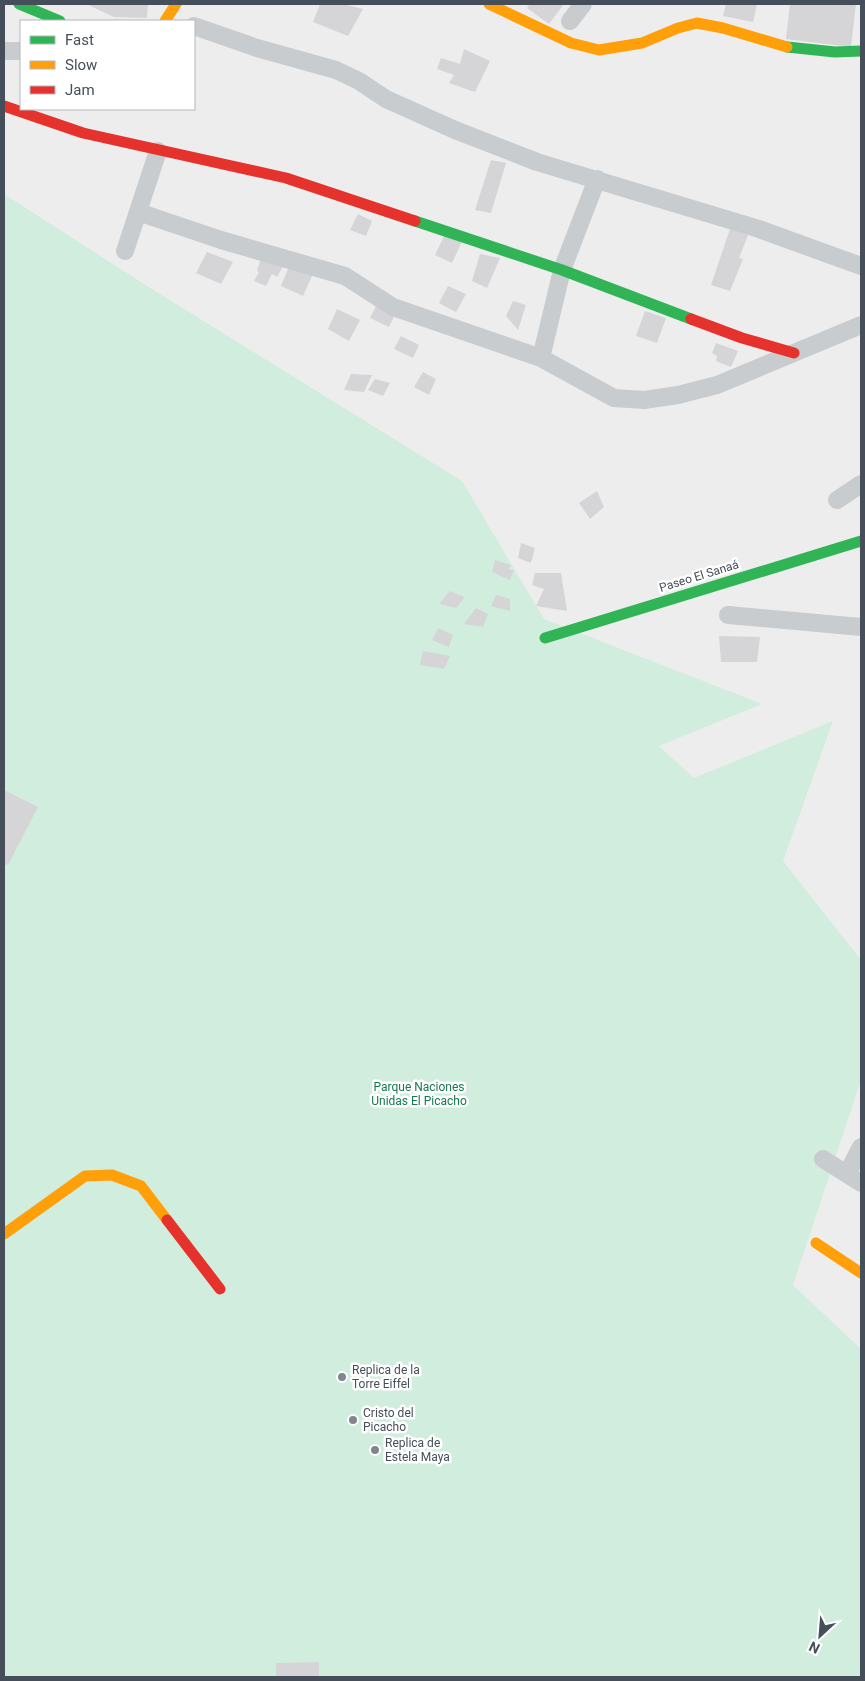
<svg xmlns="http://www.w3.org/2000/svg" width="865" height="1681" font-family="Roboto,sans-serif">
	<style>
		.green { fill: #d1edde }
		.building { fill: #d5d5d7 }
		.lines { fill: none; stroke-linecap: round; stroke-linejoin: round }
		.street { stroke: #c9ccce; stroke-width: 18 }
		.fast { stroke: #30b455; stroke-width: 11 }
		.slow { stroke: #ff9f0a; stroke-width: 11 }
		.jam { stroke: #e5322d; stroke-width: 11 }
		.poi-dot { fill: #80868d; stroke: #fff; stroke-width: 2 }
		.labels { text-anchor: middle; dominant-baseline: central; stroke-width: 5; stroke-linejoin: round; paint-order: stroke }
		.street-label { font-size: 12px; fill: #454e59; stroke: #fff }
		.park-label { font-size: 12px; fill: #17794e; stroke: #fff }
		.poi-label { font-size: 12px; fill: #454e59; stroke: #fff; text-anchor: start }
	</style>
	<rect width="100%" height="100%" fill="#eeeded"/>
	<!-- green -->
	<path class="green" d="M4,194L144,284L462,481L544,619L762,704L659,746L694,778L833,721L783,861L861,960V1080L793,1285L861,1349V1677H4Z"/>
	<!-- building -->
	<path class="building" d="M86,4H148L147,18L114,17Z
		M320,4H343L363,9L348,36L313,22Z
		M530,4H564L549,24L527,8Z
		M726,4H757L753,22L723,16Z
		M790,4H856L851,47L786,39Z
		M464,49L490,61L475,92L449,83L454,75L437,69L441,58L460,64Z
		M491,160L506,163L491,213L475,210Z
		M358,214L372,221L366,236L350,230Z
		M730,229L748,235L739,258L743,259L730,291L711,285Z
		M446,232L464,237L452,263L435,255Z
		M207,252L233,262L221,284L196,273Z
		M480,254L500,258L487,288L472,281Z
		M261,258L285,263L277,277L272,274L266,286L254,281L259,272L257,271Z
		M290,264L313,274L303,296L281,286Z
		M448,286L466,294L456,312L439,303Z
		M513,301L526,305L518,330L506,316Z
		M378,302L397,310L389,327L370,318Z
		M337,309L360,320L349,341L328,329Z
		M645,311L666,318L657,343L636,336Z
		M401,336L419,345L413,358L394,349Z
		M716,343L738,351L731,367L716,361L717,356L712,353Z
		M423,372L436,379L429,395L414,387Z
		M351,374L372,375L364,392L344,390Z
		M375,379L390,383L383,396L368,390Z
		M597,491L604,507L590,519L579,503Z
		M521,543L535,548L531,563L518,558Z
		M495,560L511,565L508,570H514L510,580L492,572Z
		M535,573H561L567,611L536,606L544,589L532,585Z
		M450,591L465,597L456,608L439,604Z
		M496,595L510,599V611L491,606Z
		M476,608L488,614L483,627L464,624Z
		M438,628L453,635L449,647L432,640Z
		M719,636L760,637L757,662H721Z
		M423,651L450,656L444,669L420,665Z
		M4,790L38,807L8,865L4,864Z
		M319,1662V1677H276V1663Z"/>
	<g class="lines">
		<!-- street -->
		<path class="street" d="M570,21L583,4
			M194,26L257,48L336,70L359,81L386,99L455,130L537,162L756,228L861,266
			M4,51H21
			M138,212L221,240L345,276L393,307L541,358L614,398L644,400L678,395L717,385L861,325
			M125,251L158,151
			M541,358L562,270L597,179
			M837,500L861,484
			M728,615L861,627
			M823,1159L861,1183
			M847,1174L861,1147"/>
		<!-- fast -->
		<path class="fast" d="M19,4L60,21
			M787,47L835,52L861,51
			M415,221L562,270L691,319
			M545,638L861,541"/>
		<!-- slow -->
		<path class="slow" d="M489,4L571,43L599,50L642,43L678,28L697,23L723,28L787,47
			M165,21L176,4
			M4,1234L85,1176L112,1175L141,1186L167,1220
			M816,1243L861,1273"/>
		<!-- jam -->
		<path class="jam" d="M4,106L83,133L286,178L415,221
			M691,319L742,338L794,353
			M167,1220L220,1289"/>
	</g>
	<!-- markers -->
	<g class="poi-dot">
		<circle cx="342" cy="1377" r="5"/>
		<circle cx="353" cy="1420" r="5"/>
		<circle cx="375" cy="1450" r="5"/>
	</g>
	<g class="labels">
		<!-- street labels -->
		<g class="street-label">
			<text transform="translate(699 576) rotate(-17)">Paseo El Sanaá</text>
		</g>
		<!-- park labels -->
		<g class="park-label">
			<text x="419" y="1087">Parque Naciones<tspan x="419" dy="14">Unidas El Picacho</tspan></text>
		</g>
		<!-- poi labels -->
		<g class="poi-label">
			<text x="352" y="1370">Replica de la<tspan x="352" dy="14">Torre Eiffel</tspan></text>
			<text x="363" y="1413">Cristo del<tspan x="363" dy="14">Picacho</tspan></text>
			<text x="385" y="1443">Replica de<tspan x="385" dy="14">Estela Maya</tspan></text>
		</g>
	</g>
	<!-- border -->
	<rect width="865" height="1681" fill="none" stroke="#454e59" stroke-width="10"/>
	<!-- legend -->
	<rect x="20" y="20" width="175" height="90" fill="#ffffff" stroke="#b5b8bd"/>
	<rect x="30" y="36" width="25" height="8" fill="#30b455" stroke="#b5b8bd"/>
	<text x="65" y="45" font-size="15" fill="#454e59">Fast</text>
	<rect x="30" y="61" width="25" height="8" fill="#ff9f0a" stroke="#b5b8bd"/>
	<text x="65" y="70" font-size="15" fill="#454e59">Slow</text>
	<rect x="30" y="86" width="25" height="8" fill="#e5322d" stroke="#b5b8bd"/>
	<text x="65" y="95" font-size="15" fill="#454e59">Jam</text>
	<!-- north arrow -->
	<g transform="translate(820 1636) rotate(206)" stroke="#ffffff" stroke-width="4" paint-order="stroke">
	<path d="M0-4L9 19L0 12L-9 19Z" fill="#454e59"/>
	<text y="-8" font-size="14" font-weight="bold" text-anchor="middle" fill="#454e59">N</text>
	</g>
</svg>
